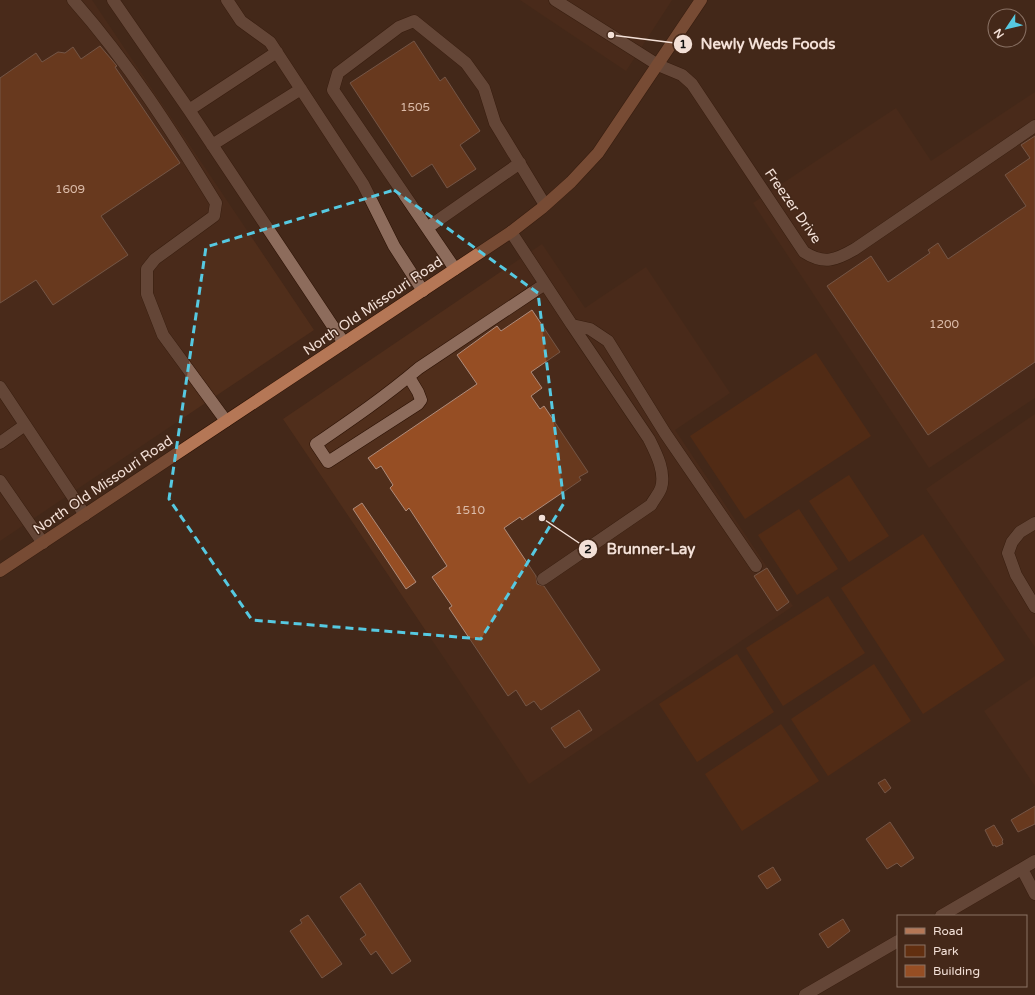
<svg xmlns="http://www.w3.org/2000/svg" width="1035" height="995" font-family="'Varela Round',sans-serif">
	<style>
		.built { fill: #502e1b }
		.green { fill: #622f10 }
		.building { fill: #964e24; stroke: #af8c7b }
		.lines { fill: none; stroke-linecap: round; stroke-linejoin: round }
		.minor-casing { stroke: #2a1003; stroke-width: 13 }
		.major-casing { stroke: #2a1003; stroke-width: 13 }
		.minor { stroke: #8d6c5c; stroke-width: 12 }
		.major { stroke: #b57756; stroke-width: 12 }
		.marked { fill: none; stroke: #56c9e1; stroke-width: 3; stroke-dasharray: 8 5; stroke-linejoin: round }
		.labels { text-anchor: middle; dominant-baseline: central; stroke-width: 3; stroke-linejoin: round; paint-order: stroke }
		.number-label { font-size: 12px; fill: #dcbcaa }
		.street-label { font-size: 14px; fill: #f3e0d7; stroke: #442819 }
		.leader { fill: none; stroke: #f3e0d7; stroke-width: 1.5 }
		.callout-dot { fill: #f3e0d7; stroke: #442819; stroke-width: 1.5 }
		.mark-label { font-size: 12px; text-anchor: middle; font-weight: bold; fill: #111 }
		.callout-label { font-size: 15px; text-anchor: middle; font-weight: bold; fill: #f3e0d7; stroke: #442819; stroke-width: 3; stroke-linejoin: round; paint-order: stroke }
	</style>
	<rect width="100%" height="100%" fill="#442819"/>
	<!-- built -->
	<path class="built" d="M0,0H92L314,330L0,541Z
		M520,0H672L626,71Z
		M1035,92V398L929,468L753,203L896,108L931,161Z
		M542,244L585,308L646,267L730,393L675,430L793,606L529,784L283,419Z
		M1035,414V647L926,489Z
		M1035,676V786L984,711Z"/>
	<!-- green -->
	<path class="green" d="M816,353L871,436L745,519L690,436Z
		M849,475L889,536L849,562L809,501Z
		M799,509L838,569L797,595L758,535Z
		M923,534L1005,660L923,714L841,588Z
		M828,596L865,653L783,706L746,648Z
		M737,654L774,712L697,762L659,704Z
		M874,664L911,721L828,776L791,719Z
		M781,724L819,781L742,831L705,774Z"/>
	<!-- building -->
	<path class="building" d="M414,41L440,81L445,77L480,131L460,145L476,169L447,188L432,164L412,177L350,83Z
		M100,46L117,66L115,67L180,163L101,216L128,255L53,305L36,280L0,303V78L36,53L42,62L58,52L65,53L73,47L81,59Z
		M1035,136V362L928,435L827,286L871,256L888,282L930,253L928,250L938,243L948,259L1026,206L1005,175L1030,158L1021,145Z
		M532,310L560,352L531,372L542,388L531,396L540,409L544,406L588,472L579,477L581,480L522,520L520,517L504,528L536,576L537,584L544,586L600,670L541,710L534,701L526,706L516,690L508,696L449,608L452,606L432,577L447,566L409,508L406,511L390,488L393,485L381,466L376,469L368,458L477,384L457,355L497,326L501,331Z
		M362,503L416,582L406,589L353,509Z
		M767,568L789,602L777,611L754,576Z
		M579,710L592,730L565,748L551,728Z
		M885,779L891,788L885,793L878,783Z
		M1035,806V824L1018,832L1011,820Z
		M890,822L914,858L901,867L897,863L887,869L866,839Z
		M994,825L1003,840L1002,841L1003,844L996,847L995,845L993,846L985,830Z
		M773,867L781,880L767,889L758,876Z
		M360,883L411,961L392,974L376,951L371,955L360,939L366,935L340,897Z
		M308,915L342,964L322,978L290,931L302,923L300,920Z
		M843,919L850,931L828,948L819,934Z"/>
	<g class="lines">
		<defs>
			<path id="minor" d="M73,0C128,62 173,133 216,203L214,216L155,259L147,269V294L163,335L226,421
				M113,0L189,110L344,343
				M227,0L241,21L270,42L363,184L394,246L423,291
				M555,0L658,65L682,75L692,84L804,252C824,265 836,260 855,249L1035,126
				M189,110L277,52
				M212,145L301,89
				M427,228L520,163
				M511,232L572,325L590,329L608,341L665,433L756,566
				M455,269L333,90L338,73L399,27L414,21L466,63L484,88L495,123L545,205
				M409,377L418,392L421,400L418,404L328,462L316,444C351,420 386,396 419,368L545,284
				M0,387L85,515
				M0,443L25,425
				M0,481L43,543
				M1035,523L1020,532L1012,542L1008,553L1016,575L1035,607
				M543,579L651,505C654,499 659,494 661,488C666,472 656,453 649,439L572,325
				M1022,869L1035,894
				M941,916L1035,861
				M805,995L898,941"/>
			<path id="major" d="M0,571L511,232L542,208L571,182L598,153L701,0"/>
		</defs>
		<!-- minor casing -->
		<use href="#minor" class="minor-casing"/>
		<!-- major casing -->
		<use href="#major" class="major-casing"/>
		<!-- minor -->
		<use href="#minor" class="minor"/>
		<!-- major -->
		<use href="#major" class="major"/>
	</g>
	<!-- marked area -->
	<path d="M0 0H1035V995H0ZM394,190L538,293L564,503L481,639L252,620L169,499L206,247Z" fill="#442819" fill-opacity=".55" fill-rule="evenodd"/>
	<path class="marked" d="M394,190L538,293L564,503L481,639L252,620L169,499L206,247Z"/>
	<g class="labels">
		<!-- number labels -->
		<g class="number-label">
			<text x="415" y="107">1505</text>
			<text x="70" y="189">1609</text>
			<text x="944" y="324">1200</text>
			<text x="470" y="510">1510</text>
		</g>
		<!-- street labels -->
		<g class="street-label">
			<text transform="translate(793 206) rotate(55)">Freezer Drive</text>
			<text transform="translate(373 306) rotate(-34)">North Old Missouri Road</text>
			<text transform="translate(103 485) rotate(-34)">North Old Missouri Road</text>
		</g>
	</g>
	<!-- callouts -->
	<path class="leader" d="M611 35L683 44M542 518L588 549"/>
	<g class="callout-dot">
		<circle cx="611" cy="35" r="4"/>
		<circle cx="542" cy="518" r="4"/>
		<circle cx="683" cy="44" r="10"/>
		<circle cx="588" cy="549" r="10"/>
	</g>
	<g class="mark-label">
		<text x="683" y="48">1</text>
		<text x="588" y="553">2</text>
	</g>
	<g class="callout-label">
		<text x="768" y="49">Newly Weds Foods</text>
		<text x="651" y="554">Brunner-Lay</text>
	</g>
	<!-- legend -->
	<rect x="897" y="915" width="130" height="72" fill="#442819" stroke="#8a7265"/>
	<rect x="905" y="928" width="20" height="6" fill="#b57756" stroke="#8a7265"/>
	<text x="933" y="935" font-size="12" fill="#f3e0d7">Road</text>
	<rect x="905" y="945" width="20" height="12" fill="#622f10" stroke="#8a7265"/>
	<text x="933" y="955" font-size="12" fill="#f3e0d7">Park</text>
	<rect x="905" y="965" width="20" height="12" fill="#964e24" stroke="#8a7265"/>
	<text x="933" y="975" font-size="12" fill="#f3e0d7">Building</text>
	<!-- north arrow -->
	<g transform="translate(1007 28) rotate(235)"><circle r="19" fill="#442819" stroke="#8a7265"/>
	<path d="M0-3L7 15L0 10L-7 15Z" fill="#56c9e1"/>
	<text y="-6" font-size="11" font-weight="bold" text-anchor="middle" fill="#f3e0d7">N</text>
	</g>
</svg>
